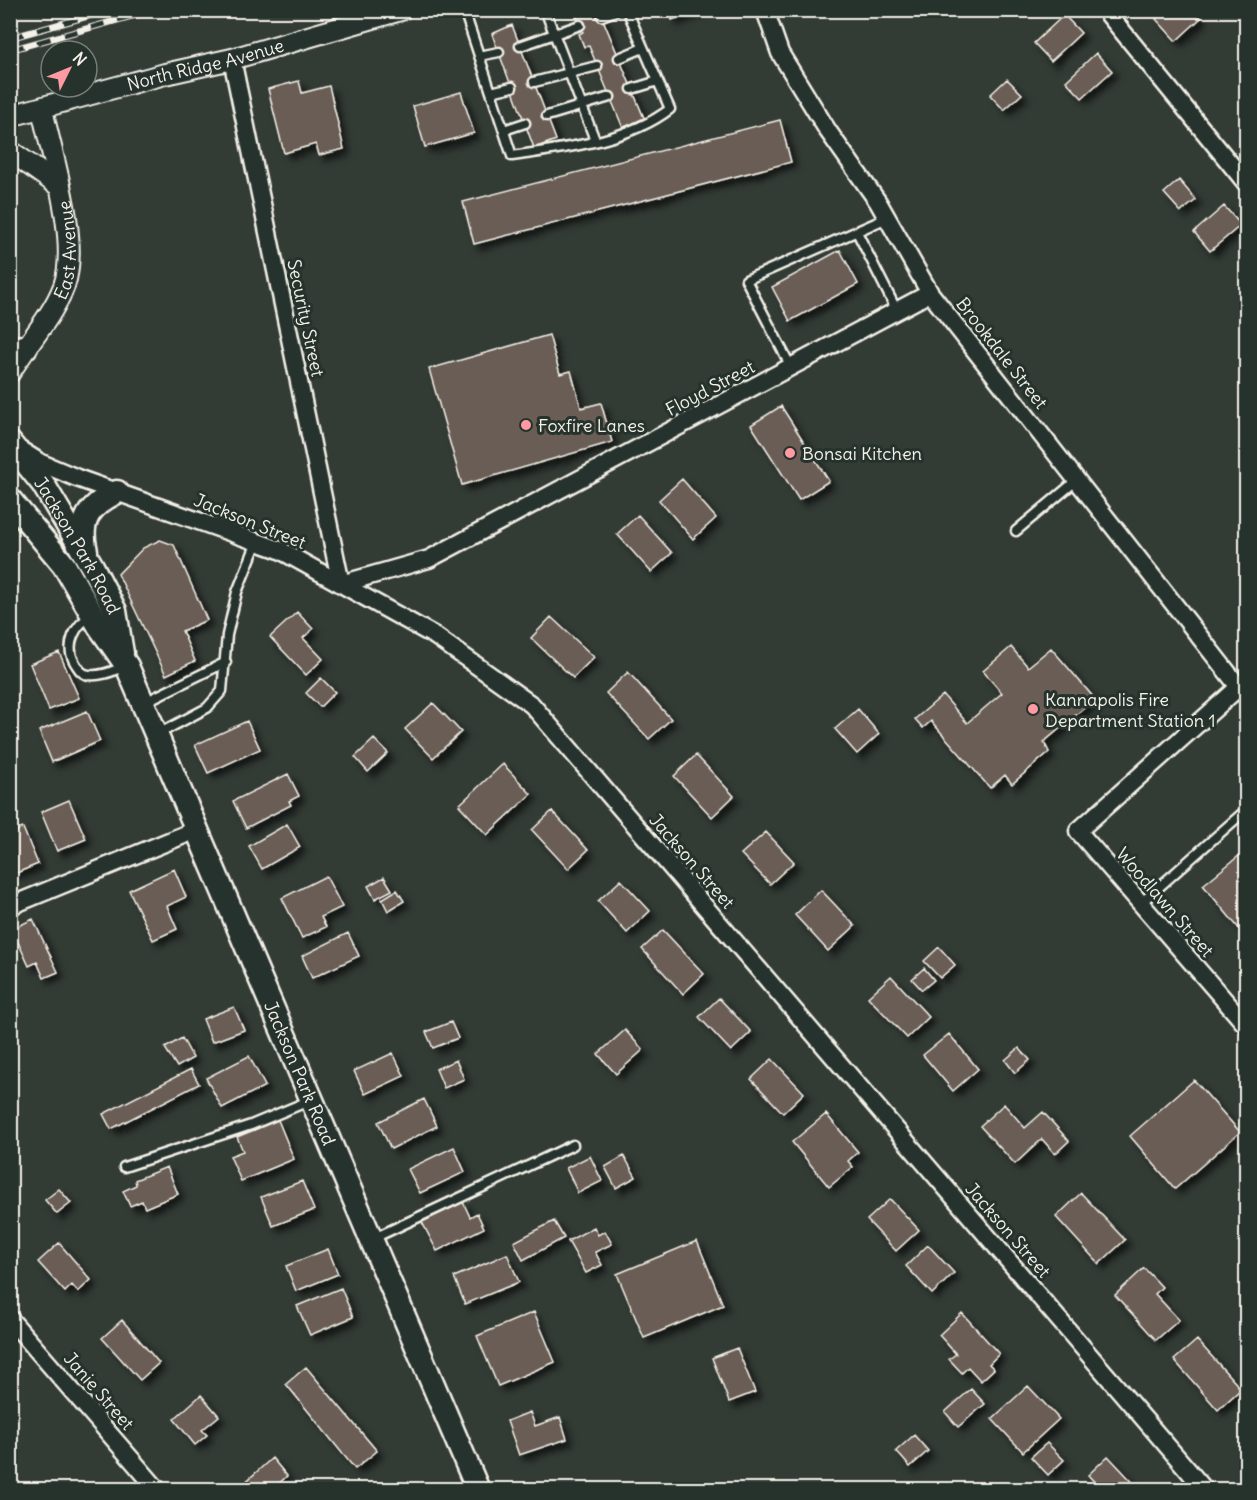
<svg xmlns="http://www.w3.org/2000/svg" width="1257" height="1500" font-family="Delius,sans-serif">
	<style>
		.building { fill: #695d55; stroke: #f4f1e8; stroke-width: 1.5; filter: url(#shadow) }
		.lines { fill: none; stroke-linecap: round; stroke-linejoin: round }
		.service-casing { stroke: #f4f1e8; stroke-width: 13 }
		.minor-casing { stroke: #f4f1e8; stroke-width: 21 }
		.tertiary-casing { stroke: #f4f1e8; stroke-width: 24 }
		.secondary-casing { stroke: #f4f1e8; stroke-width: 27 }
		.service { stroke: #26332d; stroke-width: 8 }
		.minor { stroke: #26332d; stroke-width: 16 }
		.tertiary { stroke: #26332d; stroke-width: 20 }
		.secondary { stroke: #26332d; stroke-width: 22 }
		.rail-casing { stroke: #f4f1e8; stroke-width: 7 }
		.rail { stroke: #26332d; stroke-width: 4.5; stroke-dasharray: 14; stroke-linecap: butt }
		.poi-dot { fill: #ff9aa2; stroke: #26332d; stroke-width: 2 }
		.labels { text-anchor: middle; dominant-baseline: central; stroke-width: 6; stroke-linejoin: round; paint-order: stroke }
		.street-label { font-size: 18px; fill: #f4f1e8; stroke: #26332d }
		.poi-label { font-size: 18px; fill: #f4f1e8; stroke: #26332d; text-anchor: start }
	</style>
	<defs>
		<filter id="shadow"><feDropShadow dx="5.5" dy="5.5" stdDeviation="3" flood-color="#0009"/></filter>
	</defs>
	<rect width="100%" height="100%" fill="#333b35"/>
	<filter id="ink" filterUnits="userSpaceOnUse"><feTurbulence type="fractalNoise" baseFrequency=".0167" numOctaves="2"/><feDisplacementMap in="SourceGraphic" scale="12" xChannelSelector="R" yChannelSelector="G"/><feConvolveMatrix kernelMatrix="1 2 1 2 8 2 1 2 1" color-interpolation-filters="sRGB"/></filter>
	<g filter="url(#ink)">
		<!-- building -->
		<path class="building" d="M574,10H599L644,118L623,128L589,46L584,47L579,34L583,32Z
			M669,10H698L672,20Z
			M1165,10H1195L1201,18L1176,41L1156,19Z
			M1064,15L1081,33L1051,61L1034,43Z
			M512,25L556,140L534,148L492,34Z
			M1096,53L1112,71L1082,98L1066,81Z
			M1007,79L1022,94L1004,110L990,95Z
			M299,81L302,93L329,86L344,149L319,155L316,144L284,153L268,89Z
			M461,92L474,133L425,147L413,106Z
			M780,120L791,162L474,244L463,202Z
			M1179,180L1196,200L1181,212L1164,193Z
			M1224,206L1241,225L1210,251L1194,232Z
			M840,250L858,284L790,321L772,287Z
			M549,335L560,374L571,371L581,408L601,403L612,442L462,485L429,369Z
			M781,406L829,481L799,500L751,425Z
			M682,479L716,518L693,539L659,500Z
			M638,515L672,553L651,572L617,534Z
			M160,540L174,545L207,620L182,631L195,661L166,675L118,574L143,548Z
			M297,612L313,629L303,638L323,659L306,675L270,637Z
			M551,617L594,657L573,678L531,638Z
			M1011,647L1028,667L1051,648L1095,699L1044,742L1049,752L1012,784L1005,775L990,788L931,721L923,728L915,719L943,695L967,723L1002,693L983,671Z
			M59,652L79,698L49,710L30,664Z
			M628,672L671,719L649,739L606,693Z
			M321,678L335,692L320,707L306,693Z
			M433,703L461,732L433,758L405,729Z
			M858,709L879,734L857,754L835,729Z
			M87,711L100,741L52,762L39,731Z
			M247,721L260,749L208,773L195,745Z
			M374,739L388,753L368,772L355,757Z
			M696,755L734,796L712,817L674,776Z
			M503,764L531,794L487,835L459,805Z
			M288,774L299,796L289,801L291,805L246,828L233,801Z
			M69,800L86,839L57,851L41,812Z
			M552,811L588,850L568,869L532,830Z
			M287,824L300,847L262,869L249,846Z
			M23,828L38,864L14,874L10,865V833Z
			M766,832L794,862L770,884L741,854Z
			M1246,850V937L1203,885Z
			M174,869L186,897L167,906L177,929L153,940L129,890Z
			M326,876L342,907L321,917L326,927L302,938L282,898Z
			M384,877L392,890L375,899L368,886Z
			M621,880L650,911L627,933L598,901Z
			M397,890L404,901L388,911L382,899Z
			M821,890L855,926L828,951L795,915Z
			M33,919L58,972L44,978L37,962L29,966L12,929Z
			M663,930L704,974L683,994L642,949Z
			M348,933L359,956L312,978L302,956Z
			M939,947L955,965L940,978L924,961Z
			M924,968L934,980L922,990L912,979Z
			M891,976L929,1017L907,1038L868,997Z
			M719,998L751,1032L731,1051L699,1017Z
			M234,1007L244,1030L212,1042L203,1019Z
			M451,1022L458,1038L433,1048L426,1032Z
			M625,1030L643,1050L616,1074L598,1054Z
			M949,1034L978,1069L953,1091L923,1055Z
			M182,1038L193,1058L177,1067L165,1048Z
			M1019,1048L1030,1060L1015,1073L1005,1060Z
			M393,1053L404,1076L365,1094L354,1071Z
			M249,1056L265,1086L222,1108L206,1078Z
			M772,1059L804,1093L783,1113L751,1079Z
			M456,1060L464,1079L444,1088L436,1069Z
			M191,1069L199,1084L111,1129L103,1114Z
			M1194,1080L1240,1132L1175,1189L1130,1136Z
			M424,1099L437,1126L391,1149L378,1122Z
			M1004,1104L1025,1128L1043,1112L1069,1141L1055,1154L1042,1139L1015,1164L980,1126Z
			M826,1114L858,1152L848,1161L853,1167L829,1187L792,1142Z
			M278,1120L294,1159L241,1181L230,1156L243,1151L237,1137Z
			M454,1147L465,1172L420,1193L408,1169Z
			M590,1156L602,1181L578,1193L566,1168Z
			M624,1156L636,1177L616,1188L605,1167Z
			M167,1167L178,1194L145,1208L142,1201L130,1206L123,1191L136,1185L135,1180Z
			M302,1181L314,1210L273,1226L261,1197Z
			M59,1189L71,1203L57,1214L45,1200Z
			M1081,1193L1125,1240L1099,1264L1056,1217Z
			M890,1199L919,1230L896,1251L867,1220Z
			M463,1202L470,1217L477,1213L484,1228L437,1251L422,1222Z
			M554,1221L564,1238L523,1260L514,1242Z
			M594,1227L598,1235L605,1231L612,1244L595,1252L602,1265L586,1273L568,1241Z
			M697,1241L723,1305L644,1338L617,1274Z
			M59,1243L91,1280L78,1292L72,1285L65,1292L38,1262Z
			M928,1245L954,1273L932,1294L906,1266Z
			M328,1249L338,1274L296,1291L286,1266Z
			M507,1254L519,1282L465,1304L454,1277Z
			M1144,1268L1162,1287L1155,1294L1179,1320L1156,1340L1115,1295Z
			M341,1288L353,1317L310,1335L297,1306Z
			M534,1312L555,1362L498,1386L477,1336Z
			M962,1313L999,1354L989,1364L994,1369L981,1381L968,1367L962,1373L949,1359L956,1354L939,1335Z
			M122,1320L159,1363L140,1380L102,1338Z
			M1197,1340L1241,1389L1218,1410L1174,1360Z
			M737,1348L755,1392L729,1402L712,1358Z
			M306,1367L377,1451L355,1469L286,1384Z
			M1028,1386L1059,1419L1023,1452L992,1419Z
			M971,1389L985,1404L958,1427L945,1412Z
			M201,1395L219,1416L202,1430L207,1435L195,1445L174,1419Z
			M530,1412L535,1426L560,1417L567,1439L519,1455L507,1421Z
			M914,1435L928,1451L910,1467L896,1451Z
			M1047,1443L1064,1460L1048,1475L1031,1457Z
			M1108,1456L1140,1490H1102L1088,1475Z
			M272,1458L287,1476L272,1490H243L240,1487Z"/>
		<g class="lines">
			<defs>
				<path id="service" d="M464,10L512,156C564,148 627,142 670,109L627,10
					M545,10L595,140
					M602,16L618,10
					M520,46L580,25
					M479,56L499,52
					M619,58L643,48
					M534,82L597,66
					M632,89L658,81
					M491,92L512,87
					M547,116L610,97
					M504,130L525,123
					M857,232L897,311
					M791,367L746,280L887,218
					M1016,531L1077,480
					M92,615C75,625 64,645 75,663C79,669 81,674 89,675C101,677 115,670 126,666
					M143,703L226,662
					M158,734L207,708L222,691L227,635L237,592L257,542
					M1141,903L1246,810
					M124,1167L251,1125L311,1100
					M374,1238L573,1145"/>
				<path id="minor" d="M765,10L780,53L828,131L878,202L930,293L1246,696
					M1105,10L1246,183
					M232,59L341,584L429,559L930,293
					M22,451L41,463L77,478L280,550L435,636L532,705L1205,1490
					M1239,687L1078,831L1246,1025
					M10,906L196,830
					M10,1319L158,1490"/>
				<g id="tertiary">
					<path id="s1" d="M10,116L165,74L232,59L401,10"/>
					<path d="M10,151L58,185"/>
					<path id="s2" d="M10,372C27,344 52,317 64,286C80,241 52,157 42,109"/>
				</g>
				<g id="secondary">
					<path d="M10,348L26,347"/>
					<path id="s3" d="M10,443L43,484L92,566L115,611L122,653"/>
					<path id="s4" d="M10,500L64,565L99,626L127,666L478,1490"/>
					<path d="M86,551C78,520 90,505 117,492"/>
				</g>
			</defs>
			<!-- service casing -->
			<use href="#service" class="service-casing"/>
			<!-- minor casing -->
			<use href="#minor" class="minor-casing"/>
			<!-- tertiary casing -->
			<use href="#tertiary" class="tertiary-casing"/>
			<!-- secondary casing -->
			<use href="#secondary" class="secondary-casing"/>
			<!-- service -->
			<use href="#service" class="service"/>
			<!-- minor -->
			<use href="#minor" class="minor"/>
			<!-- tertiary -->
			<use href="#tertiary" class="tertiary"/>
			<!-- secondary -->
			<use href="#secondary" class="secondary"/>
			<defs>
				<path id="rail" d="M10,38L110,10
					M10,50L154,10"/>
			</defs>
			<!-- rail casing -->
			<use href="#rail" class="rail-casing"/>
			<!-- rail -->
			<use href="#rail" class="rail"/>
		</g>
	</g>
	<!-- markers -->
	<g class="poi-dot">
		<circle cx="526" cy="425" r="6"/>
		<circle cx="790" cy="453" r="6"/>
		<circle cx="1033" cy="709" r="6"/>
	</g>
	<g class="labels">
		<!-- street labels -->
		<g class="street-label">
			<text stroke="none"><textPath href="#s1" startOffset="202">North Ridge Avenue</textPath></text>
			<text stroke="none"><textPath href="#s2" startOffset="138">East Avenue</textPath></text>
			<text transform="translate(306 318) rotate(78)">Security Street</text>
			<text transform="translate(1002 353) rotate(52)">Brookdale Street</text>
			<text transform="translate(710 388) rotate(-28)">Floyd Street</text>
			<text transform="translate(250 521) rotate(22)">Jackson Street</text>
			<text stroke="none"><textPath href="#s3" startOffset="123">Jackson Park Road</textPath></text>
			<text transform="translate(692 861) rotate(49)">Jackson Street</text>
			<text transform="translate(1165 902) rotate(49)">Woodlawn Street</text>
			<text stroke="none"><textPath href="#s4" startOffset="646">Jackson Park Road</textPath></text>
			<text transform="translate(1008 1230) rotate(49)">Jackson Street</text>
			<text transform="translate(99 1391) rotate(49)">Janie Street</text>
		</g>
		<!-- poi labels -->
		<g class="poi-label">
			<text x="538" y="425">Foxfire Lanes</text>
			<text x="802" y="453">Bonsai Kitchen</text>
			<text x="1045" y="699">Kannapolis Fire<tspan x="1045" dy="21">Department Station 1</tspan></text>
		</g>
	</g>
	<!-- margin -->
	<rect width="1257" height="1500" fill="none" stroke="#26332d" stroke-width="36"/>
	<rect x="18" y="18" width="1221" height="1464" fill="none" stroke="#f4f1e8" stroke-width="2" filter="url(#ink)"/>
	<!-- north arrow -->
	<g transform="translate(69 69) rotate(47)"><circle r="28" fill="#26332d" stroke="#787f78" stroke-width="1.5"/>
	<path d="M0-4.5L10 22L0 15L-10 22Z" fill="#ff9aa2"/>
	<text y="-9" font-size="16" font-weight="bold" text-anchor="middle" fill="#f4f1e8">N</text>
	</g>
</svg>
